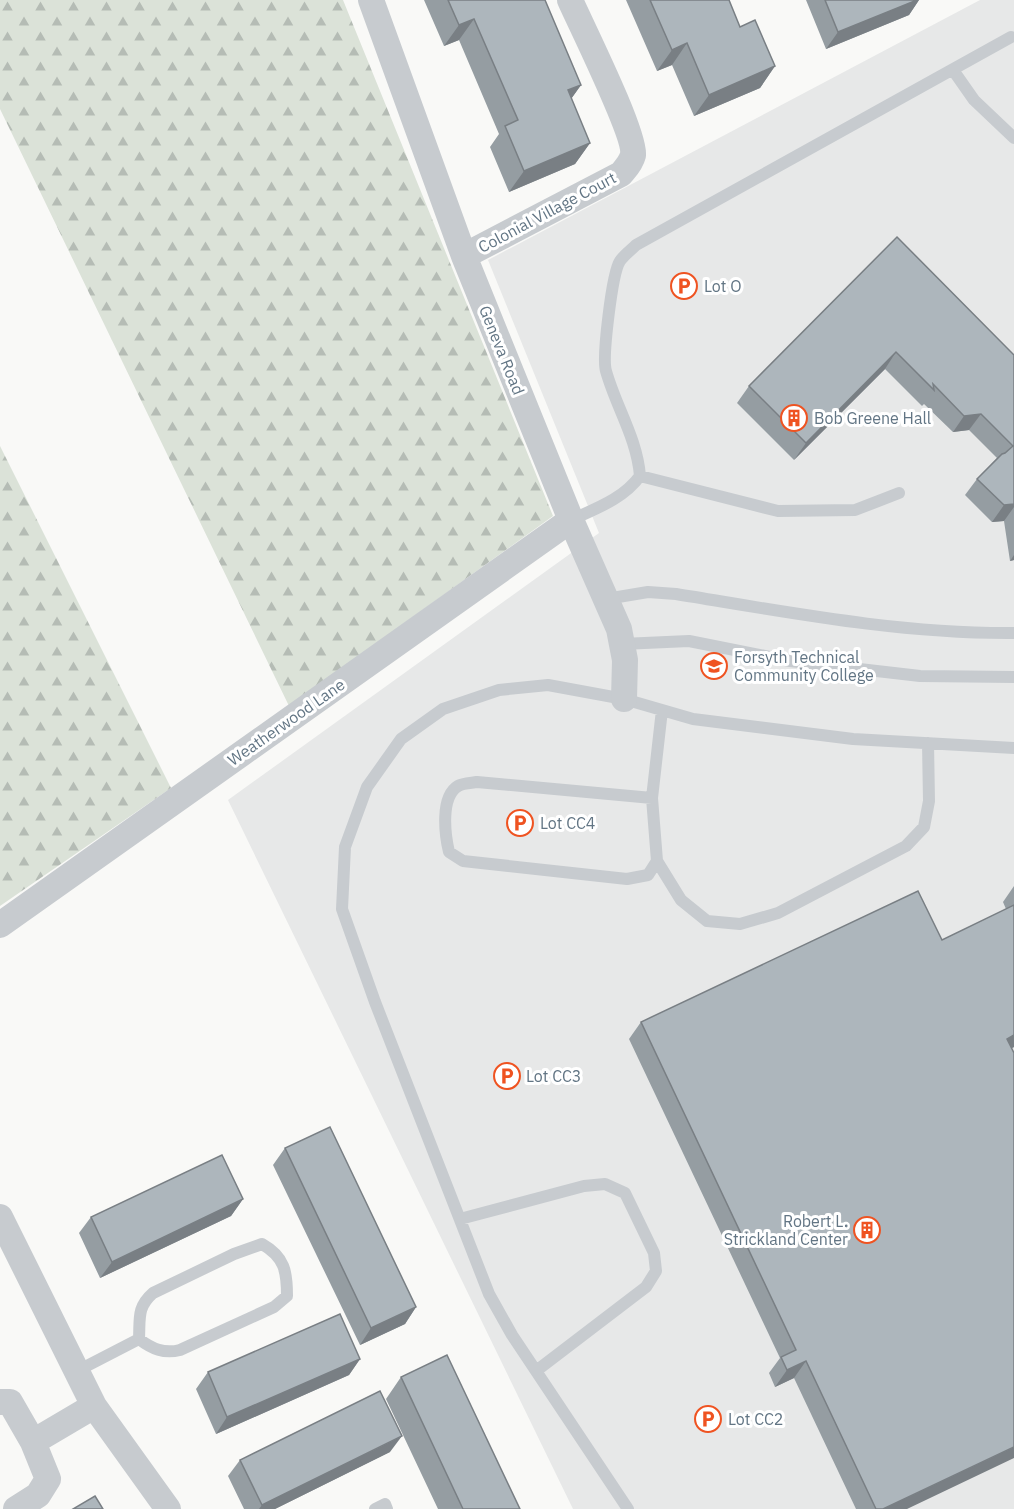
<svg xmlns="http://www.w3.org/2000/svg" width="1014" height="1509" font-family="'IBM Plex Sans',sans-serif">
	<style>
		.built { fill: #e7e8e8 }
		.forest { fill: url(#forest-firs) }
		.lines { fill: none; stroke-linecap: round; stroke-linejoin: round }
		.service { stroke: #c7cbcf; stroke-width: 12 }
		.minor { stroke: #c7cbcf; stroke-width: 26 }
		.wall { fill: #959da2 }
		.shaded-wall { fill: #797f84 }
		.building { fill: #adb6bc; stroke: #797f84; stroke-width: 1.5 }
		.labels { text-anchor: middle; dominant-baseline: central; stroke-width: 6; stroke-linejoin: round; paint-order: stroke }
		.street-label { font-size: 16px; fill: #627584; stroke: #fff }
		.poi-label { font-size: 16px; fill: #627584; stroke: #fff; text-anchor: start }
	</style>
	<defs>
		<pattern id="forest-firs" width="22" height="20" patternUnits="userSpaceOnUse" patternTransform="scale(1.5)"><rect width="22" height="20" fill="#dbe2d8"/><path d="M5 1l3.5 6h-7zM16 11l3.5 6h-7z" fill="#b5bcb5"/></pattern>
	</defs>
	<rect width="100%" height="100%" fill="#f9f9f7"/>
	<!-- built -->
	<path class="built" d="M980,0H1014V1509H573L228,800L599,533L488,260Z"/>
	<!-- forest -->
	<path class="forest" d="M0,0H343L553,516L289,706L0,109Z
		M0,446L171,788L0,906Z"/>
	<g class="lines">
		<!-- service -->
		<path class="service" d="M953,70L974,100L1014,138
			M640,476L778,511L855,510L899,493
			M571,520C597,508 623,499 640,476C637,438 616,407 606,371C602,358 612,273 620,261C624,255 631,250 636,245L1011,37
			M606,599L648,592L676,594C787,612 900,634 1014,633
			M622,644L689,641L790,661L920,676L1014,677
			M652,798L477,782C472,783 463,783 458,786C440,797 445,835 449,852L463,861L627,879L648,875L657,861L652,798L662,710
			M657,861L681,900L707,921L740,924L778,913L906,846L924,827L929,801L928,743
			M460,1219L584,1186L605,1184L625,1193L654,1253L656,1271L646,1287L536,1371
			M77,1371L139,1339C140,1318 137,1307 153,1293L234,1254L262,1244C285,1257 287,1272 287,1296L274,1307L180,1350C164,1354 152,1349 139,1339
			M375,1509L385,1504L387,1509
			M628,1509L512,1335L489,1294L375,1002L342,909L345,847L367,787L401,739L443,709L499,690L548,685L624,699L693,719L853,739L1014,748"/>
		<!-- minor -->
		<path class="minor" d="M371,0L464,256L571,520L619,629L625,660L624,699
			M464,256L621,174C626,168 631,163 633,155C636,135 581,25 570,0
			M0,925L571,520
			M0,1217L94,1406L168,1509
			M0,1402H10L33,1442L94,1406
			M16,1509L38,1495L48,1479L33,1442"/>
	</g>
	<!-- wall -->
	<path class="wall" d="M424,0H527L581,85L571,99L590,143L575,164L509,192L490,147L499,134L459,40L444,46Z
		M626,0H729L740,27L775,66L760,88L694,116L672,65L657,71Z
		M806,0H919L909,15L826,49Z
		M897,237L1014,355V560L1010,561L1004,521L992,522L965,495L977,479L997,458L969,430L953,432L924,404L922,406L885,369L794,460L737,403L749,386Z
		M1014,886V1047L1012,1048L907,1509H856L794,1378L775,1387L769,1373L780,1358L629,1039L641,1022L942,940L1006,909L1003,902Z
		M285,1148L416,1307L405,1324L360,1345L273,1165Z
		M243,1199L231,1216L100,1278L79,1233L91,1217Z
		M360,1359L349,1375L216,1434L196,1389L208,1372Z
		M401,1377L520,1509H438L386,1399Z
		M390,1452L275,1509H244L228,1476L240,1460Z"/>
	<!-- shaded-wall -->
	<path class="shaded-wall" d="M917,0H919L909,15L826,49L838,32Z
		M474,19L459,40L444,46L459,25Z
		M687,43L672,65L657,71L672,50Z
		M775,66L760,88L694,116L709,95Z
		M581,85L566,106L568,90Z
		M590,143L575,164L509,192L524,171Z
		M896,352L885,369L794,460L806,443Z
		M981,414L969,430L953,432L964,416Z
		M1014,504V507L1004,521L992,522L1004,505Z
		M1014,555V560L1010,561Z
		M1014,1035V1047L996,1055L1007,1039Z
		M243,1199L231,1216L100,1278L112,1262Z
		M416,1307L405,1324L360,1345L371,1328Z
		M360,1359L349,1375L216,1434L227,1417Z
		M806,1361L794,1378L775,1387L787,1370Z
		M402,1436L390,1452L275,1509H259L262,1505Z
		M1014,1447V1458L907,1509H883Z"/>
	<!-- building -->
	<path class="building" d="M448,0H545L581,85L568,90L590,143L524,171L505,126L518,120L474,19L459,25Z
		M650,0H729L740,27L755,20L775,66L709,95L687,43L672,50Z
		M825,0H917L838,32Z
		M897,237L1014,355V504L1004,505L977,479L1002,454L1005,453L1013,446L981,414L964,416L933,384L934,390L896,352L806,443L749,386Z
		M918,891L942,940L1014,905V1035L1007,1039L1014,1053V1447L883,1509H876L806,1361L787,1370L781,1357L796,1350L641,1022Z
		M330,1127L416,1307L371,1328L285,1148Z
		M222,1155L243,1199L112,1262L91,1217Z
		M340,1314L360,1359L227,1417L208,1372Z
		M447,1355L520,1509H463L401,1377Z
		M380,1391L402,1436L262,1505L240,1460Z
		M95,1496L103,1509H73Z"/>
	<!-- icons -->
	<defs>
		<symbol id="parking-ring" viewBox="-11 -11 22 22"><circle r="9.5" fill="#fff" stroke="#ef5321" stroke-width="1.5"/><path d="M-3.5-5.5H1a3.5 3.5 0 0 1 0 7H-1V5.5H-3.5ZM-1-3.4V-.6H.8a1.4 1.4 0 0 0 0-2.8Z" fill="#ef5321"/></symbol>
		<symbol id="building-ring" viewBox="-11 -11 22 22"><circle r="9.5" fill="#fff" stroke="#ef5321" stroke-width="1.5"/><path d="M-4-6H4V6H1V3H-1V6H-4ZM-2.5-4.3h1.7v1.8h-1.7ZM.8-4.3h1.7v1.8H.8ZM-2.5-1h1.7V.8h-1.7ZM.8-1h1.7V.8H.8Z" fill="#ef5321"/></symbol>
		<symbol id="university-ring" viewBox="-11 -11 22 22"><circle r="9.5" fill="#fff" stroke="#ef5321" stroke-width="1.5"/><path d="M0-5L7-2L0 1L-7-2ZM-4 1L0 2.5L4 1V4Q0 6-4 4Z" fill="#ef5321"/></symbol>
	</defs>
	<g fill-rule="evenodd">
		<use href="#parking-ring" x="669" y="271" width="30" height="30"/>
		<use href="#building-ring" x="779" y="403" width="30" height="30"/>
		<use href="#university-ring" x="699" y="651" width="30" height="30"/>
		<use href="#parking-ring" x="505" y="808" width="30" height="30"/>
		<use href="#parking-ring" x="492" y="1061" width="30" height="30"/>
		<use href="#building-ring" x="852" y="1215" width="30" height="30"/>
		<use href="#parking-ring" x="693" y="1404" width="30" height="30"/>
	</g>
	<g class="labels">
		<!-- street labels -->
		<g class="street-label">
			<text transform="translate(547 212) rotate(-28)">Colonial Village Court</text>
			<text transform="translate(502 350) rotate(68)">Geneva Road</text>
			<text transform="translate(286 722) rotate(-35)">Weatherwood Lane</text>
		</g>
		<!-- poi labels -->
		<g class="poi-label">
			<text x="704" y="286">Lot O</text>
			<text x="814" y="418">Bob Greene Hall</text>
			<text x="734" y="657">Forsyth Technical<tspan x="734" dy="18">Community College</tspan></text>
			<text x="540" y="823">Lot CC4</text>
			<text x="526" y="1076">Lot CC3</text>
			<text x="848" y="1221" text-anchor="end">Robert L.<tspan x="848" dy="18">Strickland Center</tspan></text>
			<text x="728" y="1419">Lot CC2</text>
		</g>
	</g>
</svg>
